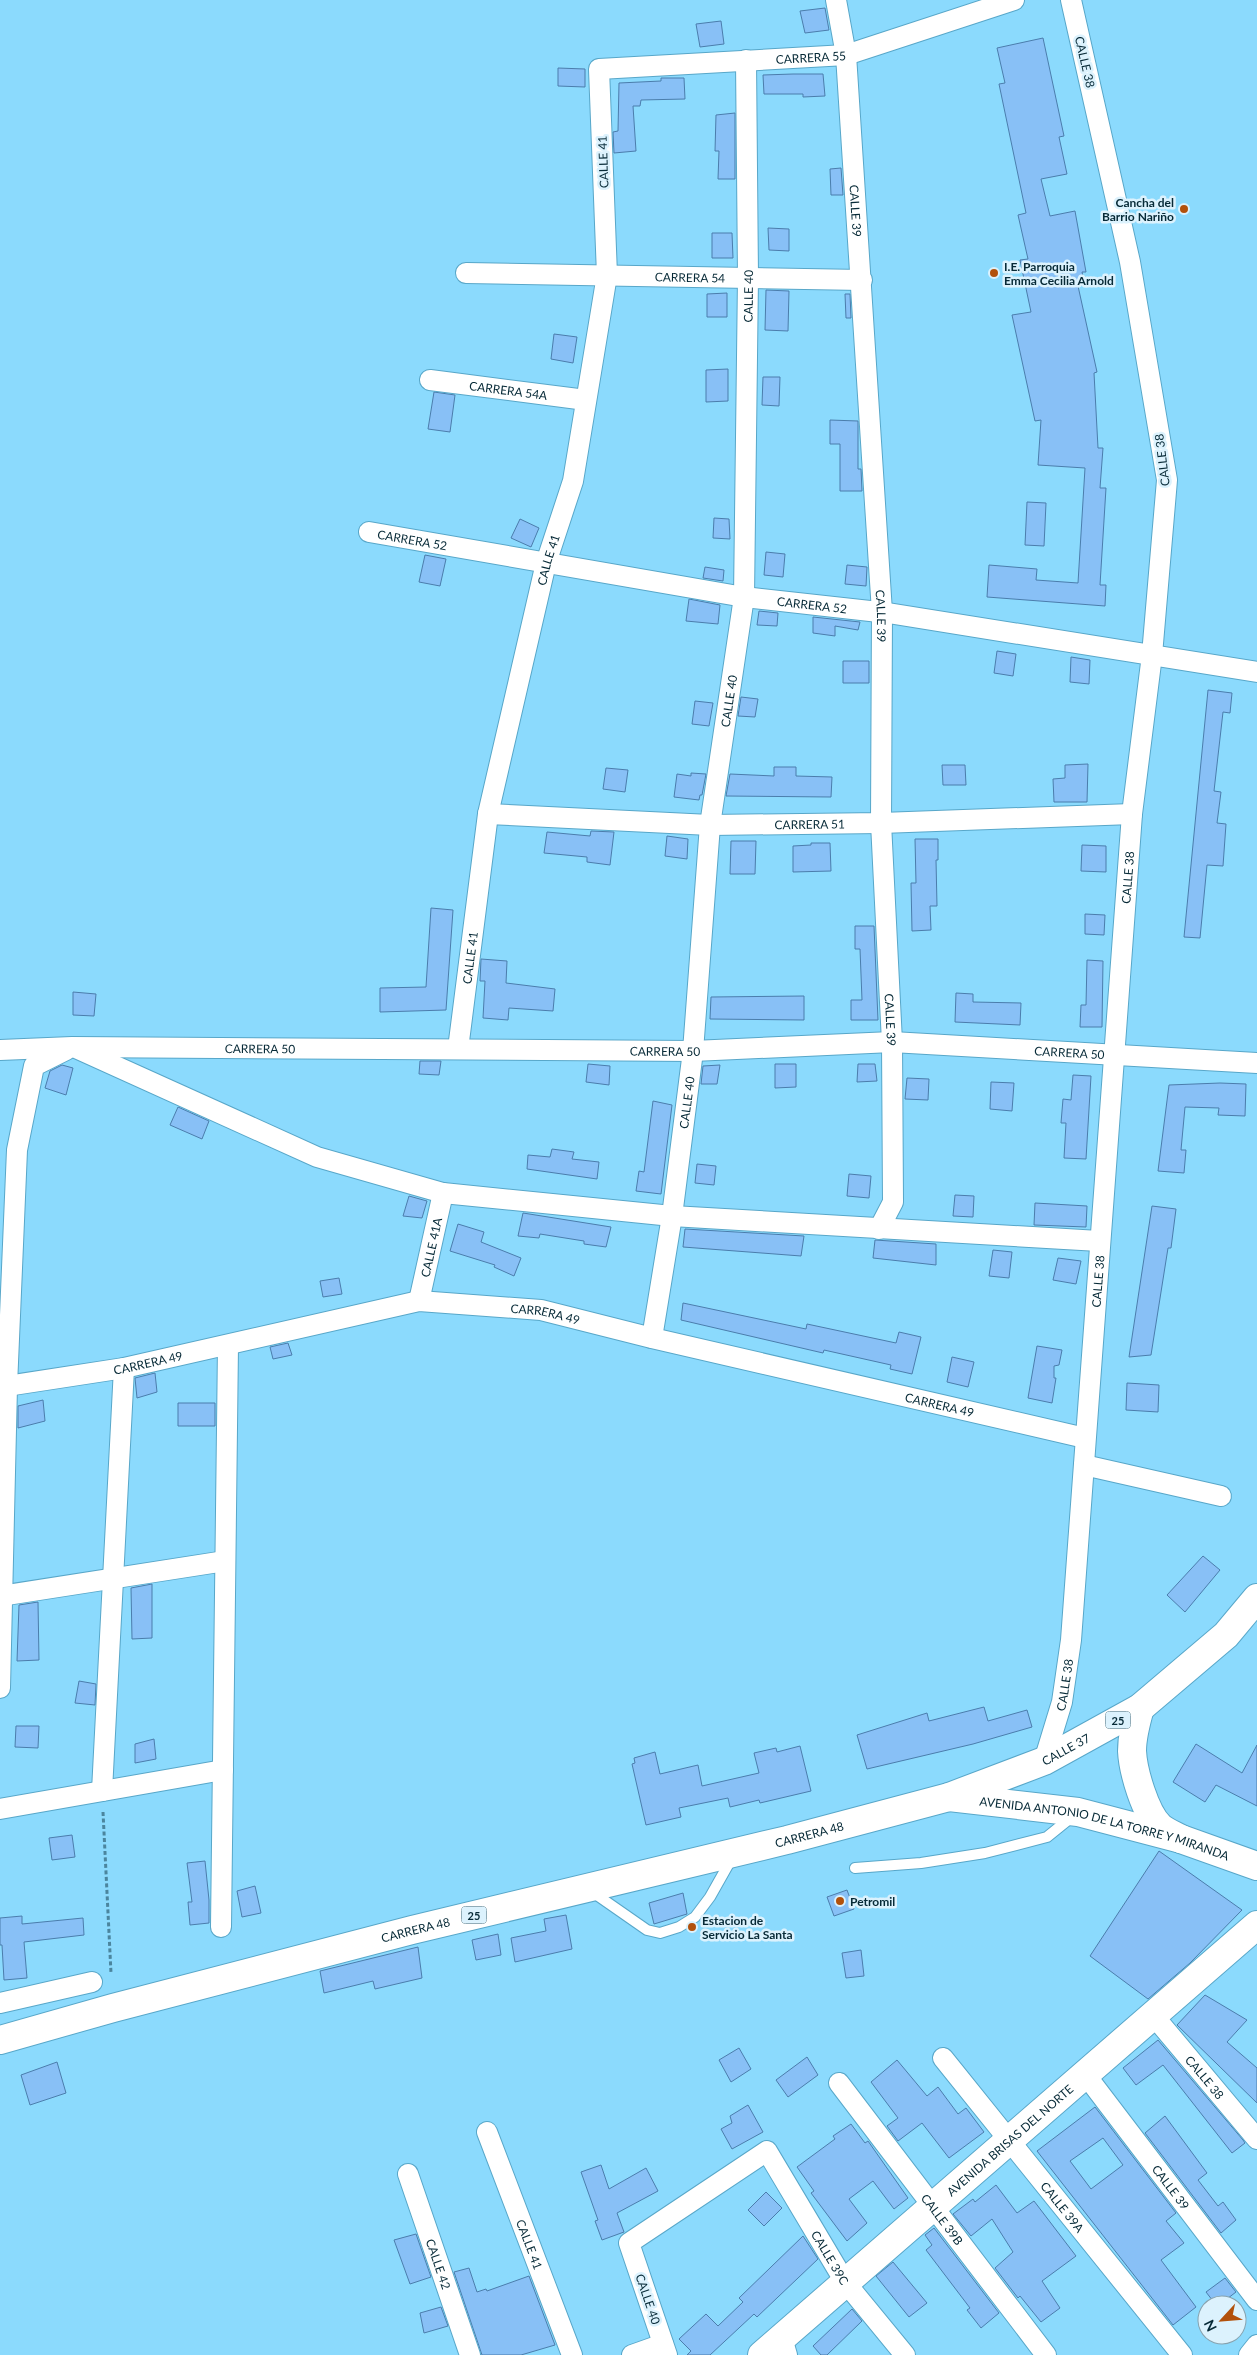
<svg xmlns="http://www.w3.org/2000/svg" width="1257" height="2355" font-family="Lato,sans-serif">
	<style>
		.building { fill: #88c0f6; stroke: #4b7dac; fill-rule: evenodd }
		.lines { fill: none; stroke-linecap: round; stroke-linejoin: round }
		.lane-casing { stroke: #58a7c9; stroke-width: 12 }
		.street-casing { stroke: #58a7c9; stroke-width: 22 }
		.secondary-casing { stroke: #58a7c9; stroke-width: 30 }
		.primary-casing { stroke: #58a7c9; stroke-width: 30 }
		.path { stroke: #4b859e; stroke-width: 3; stroke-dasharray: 4 2.5; stroke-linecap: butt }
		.lane { stroke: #fff; stroke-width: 10 }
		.street { stroke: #fff; stroke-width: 20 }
		.secondary { stroke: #fff; stroke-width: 28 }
		.primary { stroke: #fff; stroke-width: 28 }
		.poi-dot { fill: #b2510c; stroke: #dcf2fd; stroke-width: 2 }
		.labels { text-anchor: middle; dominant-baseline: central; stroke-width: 5; stroke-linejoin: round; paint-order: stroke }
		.shield { fill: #dcf2fd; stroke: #476672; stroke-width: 1 }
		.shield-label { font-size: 11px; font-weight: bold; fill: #072a37 }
		.street-label { font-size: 12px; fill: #072a37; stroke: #dcf2fd }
		.poi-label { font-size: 12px; font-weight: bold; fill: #072a37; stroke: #dcf2fd; text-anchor: start }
	</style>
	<rect width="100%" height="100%" fill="#8bdafd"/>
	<!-- building -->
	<path class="building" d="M825,8L829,30L805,33L800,11Z
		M721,21L724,44L700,47L696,24Z
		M1043,38L1064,136L1059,137L1067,174L1041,179L1050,216L1075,211L1086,272H1082L1085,285L1078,286L1097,372L1094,373L1098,448H1103L1100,488H1106L1100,585H1106L1105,606L987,597L989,565L1037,569L1036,580L1078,583L1085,468L1038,465L1041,420L1035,421L1012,315L1031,312L1020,260L1028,259L1018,215L1026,213L999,84L1005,83L997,48Z
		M558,68L585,69V87L558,86Z
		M793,74H823L825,96L803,97V94H764L763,75Z
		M661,78H684L685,99L641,100L640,106H633L636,151L614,153L613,132L618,131L619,83L661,81Z
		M735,113V179H718L719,151H715L716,115Z
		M841,168L843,195H831L830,169Z
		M768,228L789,229V251L769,250Z
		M712,233H732L733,258H712Z
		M766,290L789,291L788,331L765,330Z
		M727,293V317H707V294Z
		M845,294H850L851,318H846Z
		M554,334L577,337L573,363L551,359Z
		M728,369V401L706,402V370Z
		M763,377H780L779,406L762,405Z
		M434,392L455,395L450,432L428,429Z
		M830,420L858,421V469H861L862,491H840V444H830Z
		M1027,502L1046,503L1044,546L1025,545Z
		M714,518L729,519L730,539L713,538Z
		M520,519L539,528L531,547L511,538Z
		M766,552L785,554L783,577L764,575Z
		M425,555L446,559L440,586L419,582Z
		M847,565L867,567L866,586L845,584Z
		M705,567L724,570L723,581L703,578Z
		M689,599L720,605L718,624L686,621Z
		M759,611L778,613L777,626L757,625Z
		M813,617L860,622L858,630L835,626V636L813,633Z
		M997,651L1016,654L1013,676L994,673Z
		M1071,657L1090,660L1089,684L1070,682Z
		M843,661H869V683H843Z
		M1208,690L1232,693L1230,713L1223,712L1214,791L1221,792L1217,823L1226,824L1223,866L1207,865L1200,938L1184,937Z
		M741,697L758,699L755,717L738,716Z
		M695,701L713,703L709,726L692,724Z
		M1088,764L1087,802H1054L1053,779L1065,778V765Z
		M942,765H965L966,785H943Z
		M774,767H796V776L832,777L831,797L726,796L730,774L774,776Z
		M606,768L628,770L625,792L603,789Z
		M691,773L706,774L702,795H700L699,800L674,797L677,774L691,776Z
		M591,831L614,832L610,865L587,862V857L544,853L547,832L590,836Z
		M667,836L688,839L687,859L665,856Z
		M915,839H938V860H936L937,906H930L931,930L912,931L911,883H916Z
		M731,841H756L755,874H730Z
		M811,843H830L831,871L793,872V846L811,845Z
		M1082,845L1106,846V872L1081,871Z
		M431,908L453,910L446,1010L380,1012V988L426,987Z
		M1085,914L1105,915L1104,935L1085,934Z
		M855,926H874L878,1020H851V1000H862L860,949H855Z
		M481,959L507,961L506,983L555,989L553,1011L509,1008L508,1020L483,1018L485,981H480Z
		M1087,960L1103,961L1102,1027H1080L1081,1005H1086Z
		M73,992L96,994L94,1016L73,1015Z
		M956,993L973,994V1002L1021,1003L1020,1025L955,1022Z
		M804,996V1020L710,1019L711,997Z
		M420,1061H441L439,1075L419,1074Z
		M588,1064L610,1066L609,1085L586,1082Z
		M775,1064H796V1087L775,1088Z
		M858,1064H875L877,1081L857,1082Z
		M62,1065L73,1068L66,1095L45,1088L50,1071Z
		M720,1065L717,1084H701L703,1066Z
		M1073,1075L1091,1076L1086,1159L1064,1158L1066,1123H1061L1063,1099L1071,1100Z
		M907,1078L929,1079L928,1100L905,1099Z
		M991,1082L1014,1083L1012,1111L990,1109Z
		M1220,1083L1246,1084L1245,1116L1218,1115L1219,1108L1185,1107L1181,1150H1186L1184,1173L1158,1171L1169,1085Z
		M653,1101L672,1105L661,1194L636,1191L639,1171L644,1172Z
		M178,1107L209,1121L202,1139L170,1125Z
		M552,1149L574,1152L572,1159L599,1162L597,1179L527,1169L528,1155L550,1157Z
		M697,1164L716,1166L714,1185L695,1183Z
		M849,1174L871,1176L869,1198L847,1196Z
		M955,1195L974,1196L973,1217L953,1216Z
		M409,1196L427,1201L422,1218L403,1216Z
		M1035,1203L1087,1206L1086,1227L1034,1225Z
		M1152,1206L1176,1209L1171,1248H1168L1151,1355L1129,1357Z
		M523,1213L611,1227L606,1247L584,1244V1241L540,1234L539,1238L518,1236Z
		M458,1224L484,1232L481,1242L521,1258L514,1276L494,1267L495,1265L450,1251Z
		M685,1229L804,1236L801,1256L683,1247Z
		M875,1240L936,1244V1265L873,1258Z
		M993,1250L1012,1252L1009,1278L989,1276Z
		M1058,1258L1081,1261L1076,1284L1053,1280Z
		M339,1278L342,1294L323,1297L320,1281Z
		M683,1303L806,1329L807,1324L896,1343L899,1332L921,1337L912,1374L890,1369L891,1365L824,1350L823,1353L681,1320Z
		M288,1343L292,1355L273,1359L270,1347Z
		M1037,1346L1062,1350L1059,1365L1054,1366V1378H1056L1052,1403L1028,1398Z
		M952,1357L974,1362L968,1387L947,1382Z
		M155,1373L157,1392L137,1398L135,1378Z
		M1127,1383L1159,1385L1158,1412L1126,1410Z
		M43,1400L45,1421L18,1428V1406Z
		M178,1403H215V1426H178Z
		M1203,1556L1220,1570L1185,1612L1167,1595Z
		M152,1584V1638L132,1639L131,1588Z
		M38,1602L39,1660L17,1661L19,1605Z
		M79,1681L96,1684L95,1705L75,1703Z
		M984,1707L988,1721L1027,1710L1032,1727L973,1744L867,1769L857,1735L927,1713L929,1721Z
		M16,1726H39L38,1748L15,1747Z
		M154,1739L156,1759L135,1763V1744Z
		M1196,1744L1242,1773L1257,1745V1806L1216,1785L1205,1802L1173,1782Z
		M800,1746L811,1791L760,1803L759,1800L730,1807L728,1798L679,1808L681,1817L646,1825L632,1764L635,1763L634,1758L655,1752L660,1774L698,1765L702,1786L759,1773L754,1753L776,1748L777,1752Z
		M72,1835L75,1857L52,1860L49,1838Z
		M1159,1851L1242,1910L1190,1963L1148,1999L1090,1956Z
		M205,1861L209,1900V1923L190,1925L188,1902H192L187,1863Z
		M255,1886L261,1913L242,1917L237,1891Z
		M847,1890L854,1909L834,1916L827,1897Z
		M683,1893L687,1914L654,1924L649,1903Z
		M566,1915L572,1949L515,1962L511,1938L546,1931L544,1919Z
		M22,1916V1924L83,1918L84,1935L24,1942L27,1978L4,1980L2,1945H0V1918Z
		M498,1934L501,1955L476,1960L472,1940Z
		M418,1947L422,1978L375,1989L373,1981L324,1993L320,1971Z
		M861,1950L864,1976L846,1978L842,1953Z
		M1205,1995L1247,2020L1227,2042L1257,2068V2103L1177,2025Z
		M1158,2040L1243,2140L1245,2143L1232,2153L1163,2065L1136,2085L1123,2068Z
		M739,2048L751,2069L731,2082L719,2060Z
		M807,2057L818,2075L788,2097L776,2080Z
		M897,2060L927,2096L938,2087L958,2114L966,2108L984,2132L949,2158L922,2123L898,2141L887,2126L898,2118L871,2082Z
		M57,2062L66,2093L30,2105L21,2075Z
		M748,2105L763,2132L732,2149L721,2129L732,2123L730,2116Z
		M1095,2107L1176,2213L1166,2221L1184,2243L1161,2260L1196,2307L1173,2325L1037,2151ZM1103,2138L1123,2165L1091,2189L1070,2161Z
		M1165,2116L1207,2173L1198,2180L1218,2206L1223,2202L1236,2220L1221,2233L1145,2133Z
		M851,2124L865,2143L868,2141L908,2198L894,2209L873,2181L849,2199L867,2223L847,2241L811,2193L814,2191L797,2167L835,2139L833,2136Z
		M601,2165L609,2189L646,2168L658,2191L617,2213L624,2232L602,2240L595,2221L598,2220L581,2172Z
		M996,2185L1017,2213L1034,2201L1076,2256L1042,2281L1060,2308L1041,2322L1020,2296L1018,2298L995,2268L1013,2252L992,2219L971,2236L953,2214L973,2199L975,2202Z
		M766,2192L782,2208L764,2226L748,2210Z
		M934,2228L999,2313L981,2328L967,2310L970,2308L926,2250L932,2245L925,2235Z
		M416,2234L431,2277L410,2284L394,2240Z
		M803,2236L818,2259L757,2317L754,2314L710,2355H687L691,2351L679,2339L706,2314L718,2326L743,2302L739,2298Z
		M893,2262L927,2303L909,2317L876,2276Z
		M469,2268L477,2292L486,2289L487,2291L529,2276L555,2345L521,2355H482L454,2272Z
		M1225,2278L1236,2292L1219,2305H1216L1206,2292Z
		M441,2307L448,2326L424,2333L420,2313Z
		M852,2309L862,2321L827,2355H821L813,2346Z"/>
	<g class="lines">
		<defs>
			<path id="lane" d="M855,1868L921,1863L985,1853L1047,1837L1073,1816
				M591,1891L647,1930L660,1933L679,1927L695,1917L710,1897L732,1858"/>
			<g id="street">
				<path id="s1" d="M836,0L846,55L882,612L881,823L892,1042L893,1202L879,1229"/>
				<path id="s2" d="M466,273L862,280"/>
				<path id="s3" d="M430,380L586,400"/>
				<path id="s4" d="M369,532L744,597L888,613L1257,672"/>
				<path id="s5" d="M488,814L710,825L881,823L1132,814"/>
				<path d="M78,1049L317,1157L443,1193L672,1216L1099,1241"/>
				<path id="s6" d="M458,1049L488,814L546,563L573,481L607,275L599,69L846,55L1014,0"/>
				<path id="s7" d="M0,1050L72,1047L693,1051L892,1042L1257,1063"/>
				<path id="s8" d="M419,1301L443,1193"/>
				<path id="s9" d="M652,1338L672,1216L693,1051L710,825L744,597L748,277L746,60"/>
				<path id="s10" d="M0,1387L124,1368L419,1301L541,1310L652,1338L1085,1438"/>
				<path d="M1084,1465L1221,1496"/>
				<path d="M0,1596L225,1561"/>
				<path d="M0,1688L7,1386L17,1150L34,1066L66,1050"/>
				<path id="s11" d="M1044,1761L1062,1702L1071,1640L1132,814L1152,655L1167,480L1130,262L1071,0"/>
				<path d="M102,1791L124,1368"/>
				<path d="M0,1809L223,1770"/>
				<path d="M221,1927L228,1345"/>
				<path d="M0,2003L92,1982"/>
				<path id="s12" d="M1153,2015L1257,2139"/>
				<path id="s13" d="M943,2058L1182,2355"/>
				<path id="s14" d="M1085,2074L1257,2300"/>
				<path id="s15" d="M839,2083L1046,2355"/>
				<path id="s16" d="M487,2132L572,2355"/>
				<path id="s17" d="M408,2174L470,2355"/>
				<path d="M782,2338L787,2355"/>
				<path d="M632,2355L663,2344"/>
				<path id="s18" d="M667,2355L629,2243L767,2151L845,2282L905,2355"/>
				<path d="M1249,2355L1257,2345"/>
			</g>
			<g id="secondary">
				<path id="s19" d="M949,1797L1078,1812L1181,1839L1257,1866"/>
				<path id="s20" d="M762,2355L1257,1925"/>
			</g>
			<g id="primary">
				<path d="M1140,1708C1136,1722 1132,1736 1132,1751C1133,1771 1145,1813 1160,1827C1166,1832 1174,1835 1181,1839"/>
				<path id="s21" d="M0,2040L113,2008L412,1930L787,1840L949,1797L1044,1761L1140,1708L1226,1635L1257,1598"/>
			</g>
		</defs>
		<!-- lane casing -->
		<use href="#lane" class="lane-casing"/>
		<!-- street casing -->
		<use href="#street" class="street-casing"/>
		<!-- secondary casing -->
		<use href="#secondary" class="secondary-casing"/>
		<!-- primary casing -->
		<use href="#primary" class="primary-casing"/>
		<!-- path -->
		<path class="path" d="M103,1812L111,1973"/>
		<!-- lane -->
		<use href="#lane" class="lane"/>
		<!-- street -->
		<use href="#street" class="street"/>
		<!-- secondary -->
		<use href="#secondary" class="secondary"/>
		<!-- primary -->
		<use href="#primary" class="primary"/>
	</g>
	<!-- markers -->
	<g class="poi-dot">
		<circle cx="1184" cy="209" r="5"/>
		<circle cx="994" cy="273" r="5"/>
		<circle cx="840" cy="1901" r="5"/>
		<circle cx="692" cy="1927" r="5"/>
	</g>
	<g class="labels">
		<!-- shield labels -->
		<g class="shield">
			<rect x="1105.5" y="1711.5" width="25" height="17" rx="4"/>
			<rect x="461.5" y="1906.5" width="25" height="17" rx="4"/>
		</g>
		<g class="shield-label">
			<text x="1118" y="1720">25</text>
			<text x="474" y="1915">25</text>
		</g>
		<!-- street labels -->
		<g class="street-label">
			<text stroke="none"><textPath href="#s6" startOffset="1208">CARRERA 55</textPath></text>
			<text transform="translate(1085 62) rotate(77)">CALLE 38</text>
			<text transform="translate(603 162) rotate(-92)">CALLE 41</text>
			<text stroke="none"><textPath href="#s1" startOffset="212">CALLE 39</textPath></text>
			<text stroke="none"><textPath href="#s2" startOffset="224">CARRERA 54</textPath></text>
			<text stroke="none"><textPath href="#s9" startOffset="1048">CALLE 40</textPath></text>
			<text stroke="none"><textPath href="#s3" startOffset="79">CARRERA 54A</textPath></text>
			<text transform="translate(1162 460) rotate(-97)">CALLE 38</text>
			<text stroke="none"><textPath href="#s4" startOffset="44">CARRERA 52</textPath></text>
			<text stroke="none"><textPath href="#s6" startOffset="498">CALLE 41</textPath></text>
			<text stroke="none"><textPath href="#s4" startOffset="449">CARRERA 52</textPath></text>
			<text stroke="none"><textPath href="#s1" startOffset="618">CALLE 39</textPath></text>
			<text stroke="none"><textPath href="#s9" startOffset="642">CALLE 40</textPath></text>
			<text stroke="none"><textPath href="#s5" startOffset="322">CARRERA 51</textPath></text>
			<text stroke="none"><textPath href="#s11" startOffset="889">CALLE 38</textPath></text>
			<text stroke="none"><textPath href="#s6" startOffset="92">CALLE 41</textPath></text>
			<text stroke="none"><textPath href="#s1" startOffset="1022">CALLE 39</textPath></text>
			<text stroke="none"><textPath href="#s7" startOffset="260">CARRERA 50</textPath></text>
			<text stroke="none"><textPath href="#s7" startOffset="665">CARRERA 50</textPath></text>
			<text stroke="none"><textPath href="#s7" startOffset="1070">CARRERA 50</textPath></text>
			<text stroke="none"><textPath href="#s9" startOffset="238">CALLE 40</textPath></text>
			<text stroke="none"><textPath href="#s8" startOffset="55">CALLE 41A</textPath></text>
			<text stroke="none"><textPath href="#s11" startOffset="484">CALLE 38</textPath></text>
			<text stroke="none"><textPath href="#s10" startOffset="555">CARRERA 49</textPath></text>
			<text stroke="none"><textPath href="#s10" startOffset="150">CARRERA 49</textPath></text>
			<text stroke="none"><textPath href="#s10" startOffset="960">CARRERA 49</textPath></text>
			<text stroke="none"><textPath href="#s11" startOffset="79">CALLE 38</textPath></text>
			<text stroke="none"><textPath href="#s21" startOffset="1106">CALLE 37</textPath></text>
			<text stroke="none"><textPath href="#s19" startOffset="159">AVENIDA ANTONIO DE LA TORRE Y MIRANDA</textPath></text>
			<text stroke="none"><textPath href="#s21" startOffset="835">CARRERA 48</textPath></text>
			<text stroke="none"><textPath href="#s21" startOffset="430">CARRERA 48</textPath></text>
			<text stroke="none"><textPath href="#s12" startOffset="81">CALLE 38</textPath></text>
			<text stroke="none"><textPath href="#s20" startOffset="328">AVENIDA BRISAS DEL NORTE</textPath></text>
			<text stroke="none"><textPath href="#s14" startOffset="142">CALLE 39</textPath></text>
			<text stroke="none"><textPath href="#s13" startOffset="191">CALLE 39A</textPath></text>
			<text stroke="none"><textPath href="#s15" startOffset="171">CALLE 39B</textPath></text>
			<text stroke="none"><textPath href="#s16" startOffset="120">CALLE 41</textPath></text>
			<text stroke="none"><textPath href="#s18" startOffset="408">CALLE 39C</textPath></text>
			<text stroke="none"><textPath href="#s17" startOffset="95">CALLE 42</textPath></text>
			<text transform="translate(648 2299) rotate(71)">CALLE 40</text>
		</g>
		<!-- poi labels -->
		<g class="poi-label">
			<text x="1174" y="202" text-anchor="end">Cancha del<tspan x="1174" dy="14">Barrio Nariño</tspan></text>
			<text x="1004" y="266">I.E. Parroquia<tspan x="1004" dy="14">Emma Cecilia Arnold</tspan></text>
			<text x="850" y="1901">Petromil</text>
			<text x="702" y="1920">Estacion de<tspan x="702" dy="14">Servicio La Santa</tspan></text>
		</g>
	</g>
	<!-- north arrow -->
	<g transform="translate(1222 2320) rotate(244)"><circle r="24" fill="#dcf2fd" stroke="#87a2ae"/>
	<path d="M0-4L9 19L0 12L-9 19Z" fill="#b2510c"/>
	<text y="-8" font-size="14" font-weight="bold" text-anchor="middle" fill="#072a37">N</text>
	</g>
</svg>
